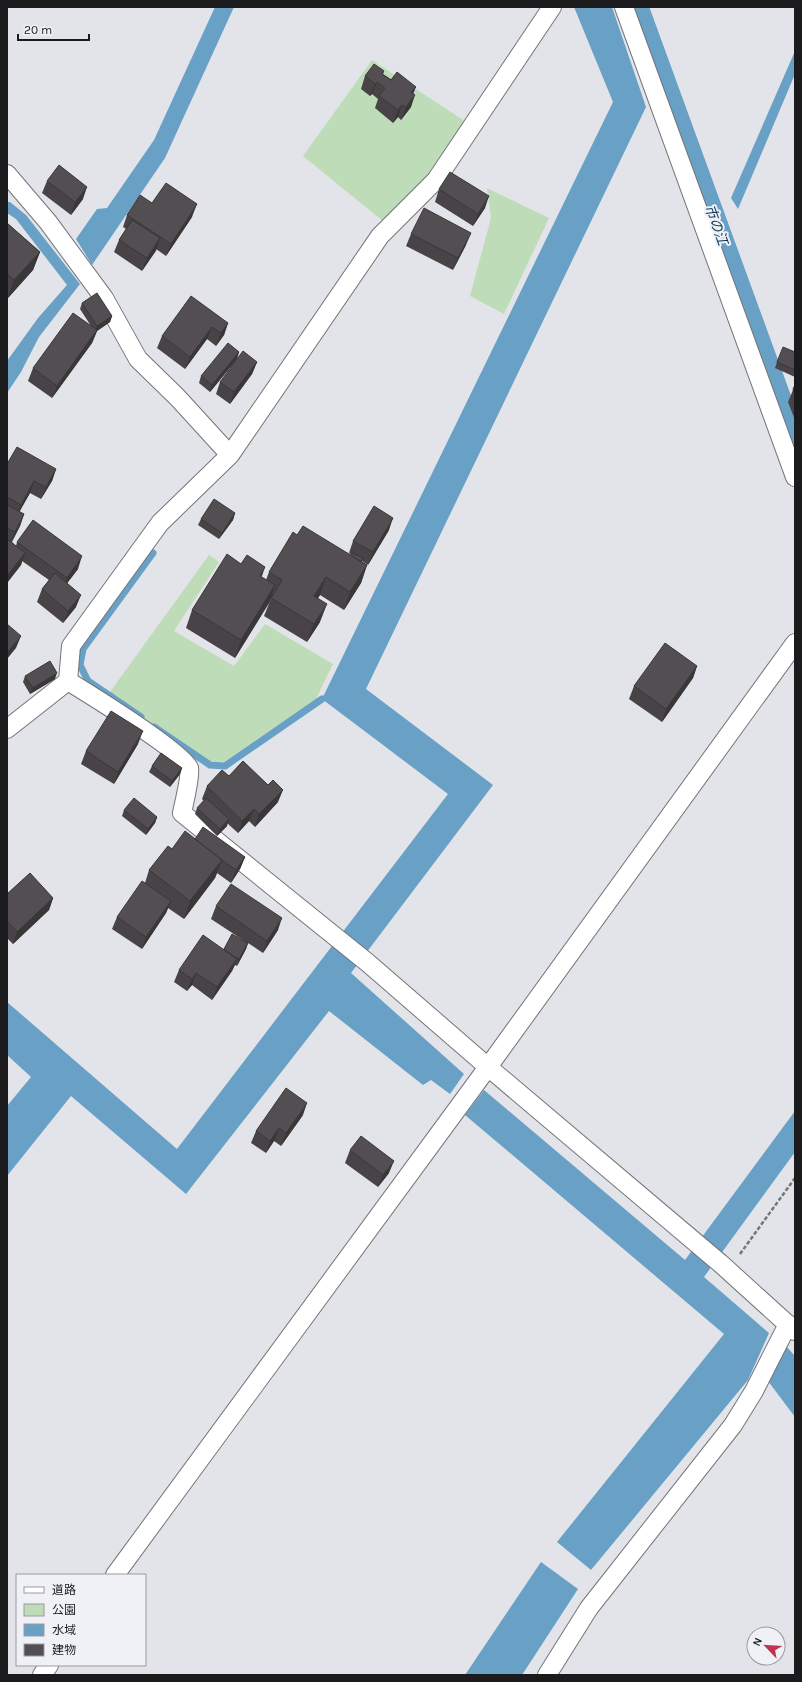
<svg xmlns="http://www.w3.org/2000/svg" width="802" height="1682" font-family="Karla,'Noto Sans JP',sans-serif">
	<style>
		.green { fill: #bfdcb8 }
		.water { fill: #68a0c6 }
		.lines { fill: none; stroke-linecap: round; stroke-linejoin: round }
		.stream { stroke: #68a0c6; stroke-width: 7 }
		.canal { stroke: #68a0c6; stroke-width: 25 }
		.minor-casing { stroke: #737579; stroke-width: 20 }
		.path { stroke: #75767a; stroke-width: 2.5; stroke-dasharray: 4 2; stroke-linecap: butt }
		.minor { stroke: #fff; stroke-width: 18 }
		.wall { fill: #474346 }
		.shaded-wall { fill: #3a3739 }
		.building { fill: #534e51; stroke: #3a3739 }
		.labels { text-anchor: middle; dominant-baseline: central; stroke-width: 4; stroke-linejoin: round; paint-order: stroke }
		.water-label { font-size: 14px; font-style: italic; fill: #093752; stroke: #eff1f6 }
	</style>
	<rect width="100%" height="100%" fill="#e2e4e9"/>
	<!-- green -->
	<path class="green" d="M372,60L466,122L431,172L384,222L303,156Z
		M487,188L549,218L504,314L470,296L491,218Z
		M209,555L219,562L174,631L234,666L265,624L333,664L316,699L224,762L197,760L107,696Z"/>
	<!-- water -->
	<path class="water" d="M215,7H234L165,158L92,265L76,239L97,209L107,208L154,140Z
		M574,7H612L646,107L366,689L493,785L351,973L464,1074L450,1094L431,1080L423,1085L329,1011L186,1194L71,1096L7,1176V1106L31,1077L7,1055V1002L177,1149L448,794L322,699L613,102Z
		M795,51V74L738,209L731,198Z
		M7,202H10L26,215L80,284L39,337L21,372L7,393V361L38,318L67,285L16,219L7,213Z
		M484,1090L685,1260L795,1111V1152L704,1277L769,1333L748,1380L591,1570L557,1542L724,1334L465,1115Z
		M786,1346L795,1356V1417L768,1381Z
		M541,1562L578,1589L522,1675H465Z"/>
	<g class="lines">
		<!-- stream -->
		<path class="stream" d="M141,717L88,681L80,665L83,649L153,553
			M154,727L210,765L225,766L322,699"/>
		<!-- canal -->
		<path class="canal" d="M636,7L795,443"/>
		<defs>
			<path id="minor" d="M624,7L795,477
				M7,174L48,222L104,298L138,359L178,398L230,455
				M68,681C89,694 182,751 189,768C191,776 184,803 182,813L368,963L488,1067L720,1263L795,1331
				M7,729L68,681L71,646L160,523L230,455L380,236L436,180L552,7
				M115,1575L488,1067L795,643
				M42,1675L49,1665
				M547,1675L589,1608L733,1425L754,1391L788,1324"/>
		</defs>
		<!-- minor casing -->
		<use href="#minor" class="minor-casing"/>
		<!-- path -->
		<path class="path" d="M740,1254L795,1178"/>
		<!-- minor -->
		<use href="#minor" class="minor"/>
	</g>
	<!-- wall -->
	<path class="wall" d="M384,71L383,74L413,94L411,107L401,120L398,117L393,123L375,108L378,99L372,94L370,96L361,89L365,76Z
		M47,181L83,199L71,215L42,193Z
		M439,189L485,208L473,226L435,202Z
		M152,203L192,217L166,256L156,249L142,271L114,252L119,240L126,229L123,227L127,215Z
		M7,223L40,252L33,270L8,298H7Z
		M411,234L466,245L453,270L406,246Z
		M82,303L112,316L110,322L97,331L92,343L52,398L28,381L33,368L91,326L80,309Z
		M228,323L224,335L216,346L207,339L185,369L157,348L162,336Z
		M239,352L237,359L210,392L199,383L201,376Z
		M795,352V377L775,368L777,362Z
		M257,362L252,374L230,404L216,394L220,382Z
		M795,385V420L788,402Z
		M7,464L56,469L52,481L41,499L30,493L19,512L24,514L20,526L12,542L16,546L17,542L78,569L67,583L76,607L63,623L37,602L42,589L49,580L22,561L21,565L7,583Z
		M235,513L233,520L219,539L198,525L201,519Z
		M389,530L368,565L362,561V562L367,565L361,583L344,610L320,595L318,598L320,622L307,642L264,616L272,596L269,603L235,658L186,628L192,610L262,577L266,580L269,572L297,535L351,555H352L349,553L353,541Z
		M697,666L693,678L662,722L629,699L634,686Z
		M25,676L55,679L30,694L23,682Z
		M138,744L114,784L81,764L86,751Z
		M152,766L182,768L180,774L170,787L149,772Z
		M229,776L278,802L255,827L249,821L238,833L227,823V826L217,836L195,814L197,808L204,801L202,799L207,786Z
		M124,810L157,817L155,823L146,835L122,816Z
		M195,839L245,857L240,869L231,883L217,873L215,878L184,919L168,908L166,913L142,949L112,929L117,917L145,883L149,870L172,849Z
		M7,894L53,898L49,910L13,944L7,938Z
		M216,906L278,930L263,953L248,943L246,949L237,966L235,965L232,971L212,1000L192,985L187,991L174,982L179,970L243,940L211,919Z
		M303,1115L281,1146L274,1141L266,1153L251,1143L256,1131Z
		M350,1150L389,1173L378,1187L345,1163Z"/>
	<!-- shaded-wall -->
	<path class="shaded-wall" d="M377,82L372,94L370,96L375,84Z
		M416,87L411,99V92Z
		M415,95L411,107L401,120L406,107Z
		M402,105L398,117L393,123L398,110Z
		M87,187L83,199L71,215L75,202Z
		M489,196L485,208L473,226L478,214Z
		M197,204L192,217L166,256L171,244Z
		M471,233L466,245L453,270L458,258Z
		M160,238L156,251L142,271L147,258Z
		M40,252L33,270L8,298L14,280Z
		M112,316L110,322L97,331L92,343L52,398L57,386L95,332L97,326Z
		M228,323L224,335L216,346L221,333Z
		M212,327L207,339L185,369L190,357Z
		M239,352L237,359L210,392L212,385Z
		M257,362L252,374L230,404L234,392Z
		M56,469L52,481L41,499L46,487Z
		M34,481L30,493L16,518L21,505Z
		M235,513L233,520L219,539L222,533Z
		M24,514L20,526L10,545L15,532Z
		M393,518L389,530L368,565L373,552Z
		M25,553L21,565L7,583V576Z
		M82,556L78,569L62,590L67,578Z
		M367,565L361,583L344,610L350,592Z
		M265,567L259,585L260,576Z
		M326,577L320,595L308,614L314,596Z
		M275,585L269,603L235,658L241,640Z
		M81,595L76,607L63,623L68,611Z
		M327,604L320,622L307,642L314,624Z
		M21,636L16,648L7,659V652Z
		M697,666L693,678L662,722L666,709Z
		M57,673L55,679L30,694L33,688Z
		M143,731L138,744L114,784L118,772Z
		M182,768L180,774L170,787L172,781Z
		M283,790L278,802L255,827L259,814Z
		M254,809L249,821L238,833L242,821Z
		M157,817L155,823L146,835L148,829Z
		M229,819L227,826L217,836L220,829Z
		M245,857L240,869L231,883L236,870Z
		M222,860L215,878L184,919L190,901Z
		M53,898L49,910L13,944L17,932Z
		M171,901L166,913L142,949L146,937Z
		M282,918L278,930L263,953L267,941Z
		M248,943L246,949L237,966L239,959Z
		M237,959L232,971L212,1000L217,987Z
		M196,973L192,985L187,991L192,979Z
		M307,1103L303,1115L281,1146L286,1133Z
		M279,1128L274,1141L266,1153L270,1141Z
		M394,1161L389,1173L378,1187L383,1175Z"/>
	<!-- building -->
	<path class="building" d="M374,64L384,71L382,74L391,80L397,72L416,87L411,92L415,95L406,107L402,105L398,110L379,96L385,88L377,82L375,84L365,76Z
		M59,165L87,187L75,202L47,181Z
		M450,172L489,196L478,214L439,189Z
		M166,183L197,204L171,244L127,215L140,195L152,203Z
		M424,208L471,233L458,258L411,234Z
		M132,220L160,238L147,258L119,240Z
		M7,223L40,252L14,280L7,274Z
		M97,293L112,316L97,326L82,303Z
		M191,296L228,323L221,333L212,327L190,357L162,336Z
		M73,313L97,330L57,386L33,368Z
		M228,343L239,352L212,385L201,376Z
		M783,347L795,352V370L777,362Z
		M243,351L257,362L234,392L220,382Z
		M795,385V396L793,389Z
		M17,447L56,469L46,487L34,481L21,505L7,497V464Z
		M214,499L235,513L222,533L201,519Z
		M7,505L24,514L15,532L7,528Z
		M374,506L393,518L373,552L353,541Z
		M33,520L82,556L67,578L17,542Z
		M303,526L367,565L350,592L326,577L314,596L327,604L314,624L271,598L282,580L269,572L293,532L297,535Z
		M7,539L25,553L7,576Z
		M352,553L363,558L361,562L351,555Z
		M227,554L241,564L247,555L265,567L260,576L275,585L241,640L192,610Z
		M55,573L81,595L68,611L42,589Z
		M7,624L21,636L7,652Z
		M665,643L697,666L666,709L634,686Z
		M50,661L57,673L33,688L25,676Z
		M111,711L143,731L118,772L86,751Z
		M161,753L182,768L172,781L152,766Z
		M243,761L268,785L273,780L283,790L259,814L254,809L242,821L207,786L222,770L229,776Z
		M134,798L157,817L148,829L124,810Z
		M206,798L229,819L220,829L197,808Z
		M203,827L245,857L236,870L222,860L195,839Z
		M185,831L222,860L190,901L149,870L168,846L172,849Z
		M30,873L53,898L17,932L7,921V894Z
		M142,881L171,901L146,937L117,917Z
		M231,884L282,918L267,941L216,906Z
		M232,934L248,943L239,959L233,956L224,949Z
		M203,935L237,959L217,987L196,973L192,979L179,970Z
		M286,1088L307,1103L286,1133L279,1128L270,1141L256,1131Z
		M361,1136L394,1161L383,1175L350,1150Z"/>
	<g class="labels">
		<!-- water labels -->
		<g class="water-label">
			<text transform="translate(716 225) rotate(70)">市の江</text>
		</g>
	</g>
	<!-- border -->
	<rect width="802" height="1682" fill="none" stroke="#1b1b1d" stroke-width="16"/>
	<!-- legend -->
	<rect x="16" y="1574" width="130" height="92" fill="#eff1f6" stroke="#9a9b9f"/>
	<rect x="24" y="1587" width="20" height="6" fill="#ffffff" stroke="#9a9b9f"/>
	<text x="52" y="1594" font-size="12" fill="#1b1b1d">道路</text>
	<rect x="24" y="1604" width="20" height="12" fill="#bfdcb8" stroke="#9a9b9f"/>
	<text x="52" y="1614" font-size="12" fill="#1b1b1d">公園</text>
	<rect x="24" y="1624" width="20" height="12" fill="#68a0c6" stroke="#9a9b9f"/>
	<text x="52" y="1634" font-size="12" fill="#1b1b1d">水域</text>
	<rect x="24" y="1644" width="20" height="12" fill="#534e51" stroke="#9a9b9f"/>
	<text x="52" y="1654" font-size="12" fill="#1b1b1d">建物</text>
	<!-- north arrow -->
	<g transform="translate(766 1646) rotate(295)"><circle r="19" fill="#eff1f6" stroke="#9a9b9f"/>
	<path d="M0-3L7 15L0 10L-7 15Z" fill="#c2324f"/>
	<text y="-6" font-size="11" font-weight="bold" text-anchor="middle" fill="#1b1b1d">N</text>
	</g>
	<!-- scale -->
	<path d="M18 34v6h71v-6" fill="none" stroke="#1b1b1d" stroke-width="2"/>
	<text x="24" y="34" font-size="12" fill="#1b1b1d" stroke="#eff1f6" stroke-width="3" paint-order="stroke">20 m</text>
</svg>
